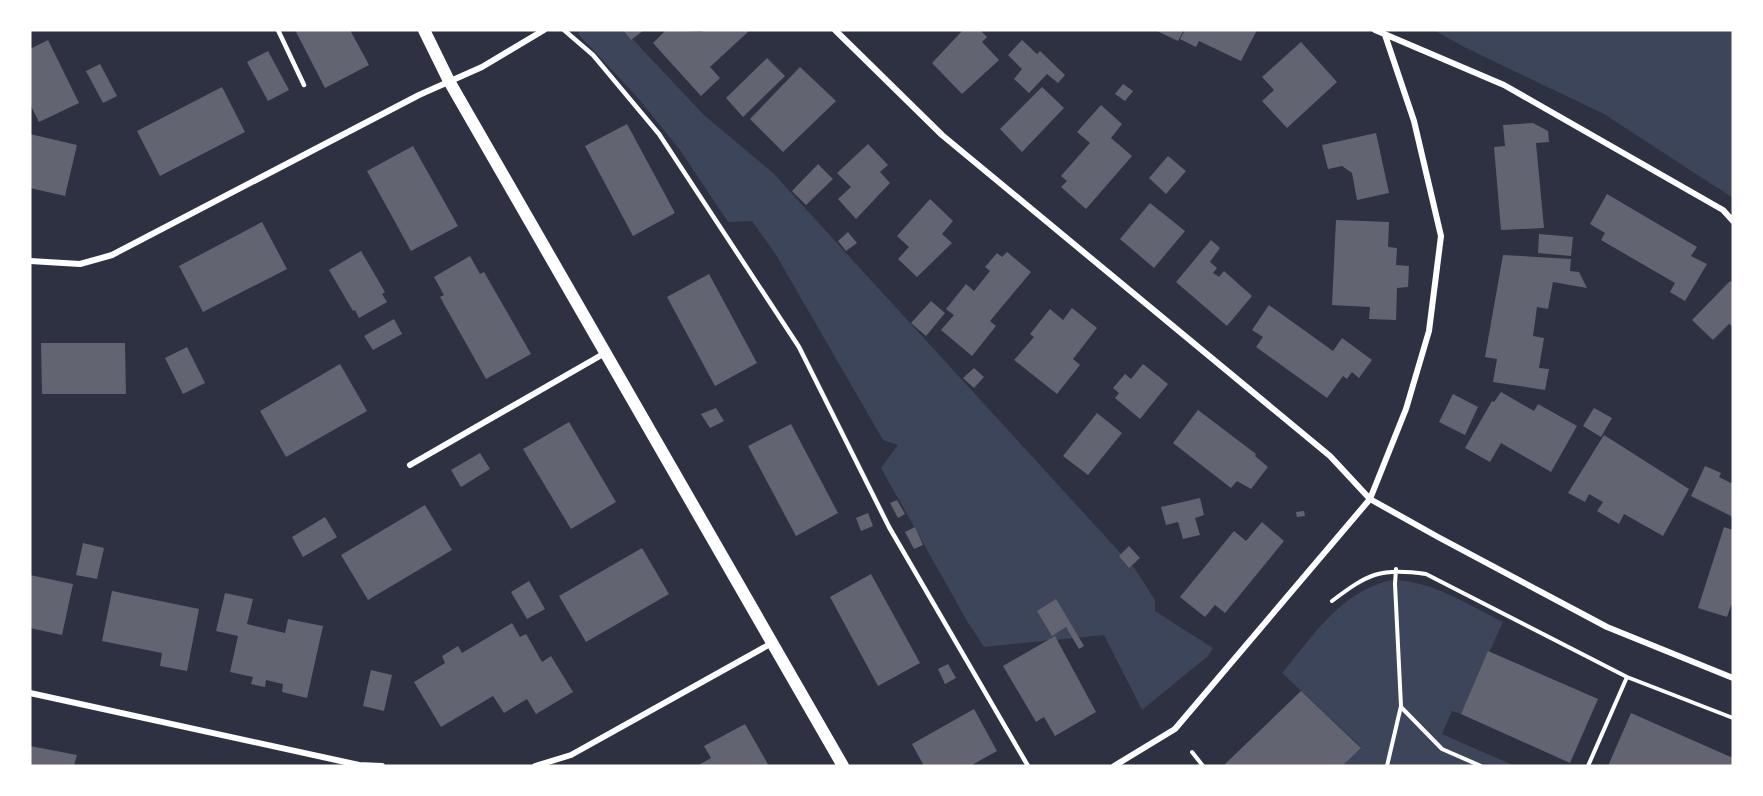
<svg xmlns="http://www.w3.org/2000/svg" width="1763" height="796" font-family="'Archivo Narrow',sans-serif">
	<style>
		.green { fill: #3c4559 }
		.building { fill: #626471 }
		.lines { fill: none; stroke-linecap: round; stroke-linejoin: round }
		.path { stroke: #fff; stroke-width: 4 }
		.service { stroke: #fff; stroke-width: 4.5 }
		.minor { stroke: #fff; stroke-width: 6 }
		.secondary { stroke: #fff; stroke-width: 12 }
	</style>
	<rect width="100%" height="100%" fill="#2d3142"/>
	<!-- green -->
	<path class="green" d="M580,30H624L703,114L773,173L1135,569L1155,600V611L1213,648L1208,656L1142,710L1104,635L984,647L967,621L881,468L898,445L883,440L776,255L752,221L728,222L680,150L637,97L578,34Z
		M1434,30H1733V198L1604,114L1464,47Z
		M1391,580C1432,580 1468,605 1503,622L1461,714L1452,711L1442,734L1515,766H1341L1361,747L1282,673C1315,634 1339,593 1391,580Z"/>
	<!-- building -->
	<path class="building" d="M295,30H350L369,65L325,88Z
		M623,30H644L631,40Z
		M666,30L702,32L704,30H750L710,67L720,78L701,96L653,43Z
		M963,30H980L987,37L982,42L999,60L962,94L932,63Z
		M1155,30H1184L1178,41Z
		M1185,30H1257L1241,61L1199,41L1196,47L1180,39Z
		M48,40L79,103L39,122L30,104V49Z
		M1022,40L1037,54L1040,51L1065,75L1058,83L1047,74L1029,93L1014,79L1022,69L1008,55Z
		M1301,42L1337,82L1287,128L1262,101L1274,90L1262,77Z
		M268,51L289,90L268,101L247,62Z
		M767,58L785,76L743,117L726,98Z
		M100,64L117,96L103,103L86,71Z
		M800,67L836,101L783,152L750,119Z
		M1123,84L1133,91L1125,101L1115,94Z
		M222,87L245,132L160,176L137,131Z
		M1042,87L1064,108L1022,152L1000,129Z
		M1101,105L1122,124L1111,138L1132,156L1086,209L1061,187L1067,181L1061,176L1090,143L1077,132Z
		M1533,123L1548,131L1549,142L1536,143L1544,228L1501,230L1494,147L1505,146L1503,125Z
		M627,124L675,213L633,236L585,146Z
		M1376,133L1389,193L1357,200L1352,173L1342,166L1328,169L1322,145Z
		M30,134L77,145L65,196L30,188Z
		M868,144L888,165L880,172L890,183L856,219L838,199L851,187L837,173Z
		M413,146L458,226L411,251L367,171Z
		M1168,156L1186,171L1166,194L1149,178Z
		M818,164L833,179L806,205L792,191Z
		M1607,194L1697,247L1691,256L1707,264L1685,301L1670,292L1675,283L1601,240L1605,233L1590,224Z
		M930,199L953,221L942,234L952,243L917,277L898,259L909,247L897,236Z
		M1150,203L1185,231L1154,268L1120,239Z
		M1336,220L1389,222L1388,247L1397,248L1396,265L1409,266L1408,287L1397,288L1396,320L1369,319L1370,307L1332,305Z
		M262,222L287,269L203,312L179,266Z
		M848,232L857,243L846,251L838,241Z
		M1539,234L1573,237L1571,256L1538,253Z
		M1211,240L1220,248L1210,262L1217,268L1213,273L1219,277L1224,271L1252,296L1227,326L1176,282Z
		M361,251L385,292L382,294L387,302L359,318L355,310L353,311L329,270Z
		M1007,252L1031,272L990,321L996,326L972,356L941,330L954,315L946,309L966,284L974,291L990,271L985,267L997,253L1002,257Z
		M1503,255L1571,259L1570,271L1579,272L1587,288L1553,282L1548,309L1537,307L1533,336L1544,338L1539,368L1549,369L1545,390L1493,382L1497,359L1485,357Z
		M470,256L480,274L484,272L531,354L486,379L440,297L444,295L434,277Z
		M709,274L757,363L715,386L667,297Z
		M1730,281L1733,283V327L1729,324L1713,340L1692,320Z
		M931,301L945,313L926,336L911,323Z
		M1269,305L1333,351L1342,338L1372,360L1359,378L1352,372L1347,379L1343,376L1327,398L1256,347L1263,337L1252,330Z
		M1072,308L1097,328L1073,359L1080,365L1057,394L1014,360L1034,337L1030,334L1050,309L1063,320Z
		M394,319L402,334L373,350L364,336Z
		M41,343H125L126,394H42Z
		M187,347L205,383L183,394L165,358Z
		M340,364L367,411L286,457L260,411Z
		M1143,364L1168,384L1140,419L1115,398L1119,393L1113,388L1125,374L1131,379Z
		M974,368L984,377L974,388L963,378Z
		M1501,392L1534,411L1538,404L1577,426L1551,472L1501,443L1490,462L1465,448L1492,401L1494,402Z
		M1453,394L1478,407L1465,435L1439,422Z
		M716,408L724,421L710,428L701,414Z
		M1594,408L1612,418L1601,437L1583,426Z
		M1198,410L1256,454L1255,456L1268,467L1251,489L1237,481L1231,488L1173,443Z
		M1097,413L1122,433L1088,475L1063,456Z
		M569,422L616,502L571,529L523,449Z
		M791,424L838,513L796,536L748,446Z
		M1604,435L1689,489L1663,536L1624,514L1619,524L1597,511L1603,502L1589,494L1585,502L1568,493Z
		M480,453L490,469L461,487L451,470Z
		M1705,466L1721,473L1719,477L1733,484V517L1691,496Z
		M1200,498L1204,515L1195,518L1200,535L1183,539L1178,522L1166,525L1161,507Z
		M897,500L905,514L898,518L890,503Z
		M425,505L452,550L368,600L341,555Z
		M1304,511L1305,516L1297,517L1296,512Z
		M868,513L873,526L861,531L856,518Z
		M325,517L337,537L303,557L292,537Z
		M1262,522L1284,541L1225,613L1215,605L1205,617L1180,597L1234,531L1246,541Z
		M915,527L923,545L914,549L905,532Z
		M1724,527L1733,530V600L1727,617L1698,608Z
		M83,543L104,548L97,579L76,575Z
		M1129,546L1140,558L1129,568L1119,556Z
		M642,548L669,594L586,642L559,596Z
		M871,574L920,663L878,686L830,597Z
		M30,575L73,584L62,635L30,628Z
		M529,581L545,609L527,619L511,592Z
		M112,591L199,609L187,671L160,666L162,653L102,641Z
		M225,593L253,599L247,624L285,633L288,619L323,626L307,698L282,692L283,684L266,680L265,687L251,684L253,677L230,672L238,636L216,631Z
		M1056,599L1084,646L1079,649L1066,627L1052,636L1037,611Z
		M512,623L520,637L526,634L542,662L551,656L573,692L536,714L527,699L504,713L493,696L441,727L414,682L445,663L442,656L458,646L462,653Z
		M1055,636L1096,712L1055,736L1044,717L1036,722L1003,666Z
		M1488,651L1598,699L1570,763L1461,714Z
		M948,664L956,678L945,684L938,669Z
		M371,670L392,675L384,711L363,706Z
		M1301,691L1361,748L1342,766H1223Z
		M974,709L997,751L970,766H924L912,744Z
		M1631,713L1733,758V766H1608Z
		M745,724L769,766H697L711,758L704,746Z
		M30,746L77,755L74,766H30Z"/>
	<g class="lines">
		<!-- path -->
		<path class="path" d="M1332,601C1368,574 1380,567 1426,574L1627,677L1733,718
			M1401,707L1442,749L1481,766
			M1192,752L1203,766
			M1387,766L1401,706L1395,584L1396,569
			M1588,766L1627,677"/>
		<!-- service -->
		<path class="service" d="M278,30L304,85
			M564,30L593,55L659,134L799,347L889,527L1028,766"/>
		<!-- minor -->
		<path class="minor" d="M835,30L942,135L1330,456L1370,499L1438,537L1607,627L1733,678
			M1375,30L1504,85L1723,210L1733,221
			M30,261L80,264L112,255L419,95L482,67L544,30
			M410,465L605,353
			M30,693L359,765L382,766
			M535,766L571,755L772,643
			M1114,766L1175,729L1370,499L1406,409L1429,331L1441,236L1414,121L1385,35L1380,30"/>
		<!-- secondary -->
		<path class="secondary" d="M424,30L449,81L843,766"/>
	</g>
	<!-- border -->
	<rect width="1763" height="796" fill="none" stroke="#ffffff" stroke-width="63"/>
</svg>
